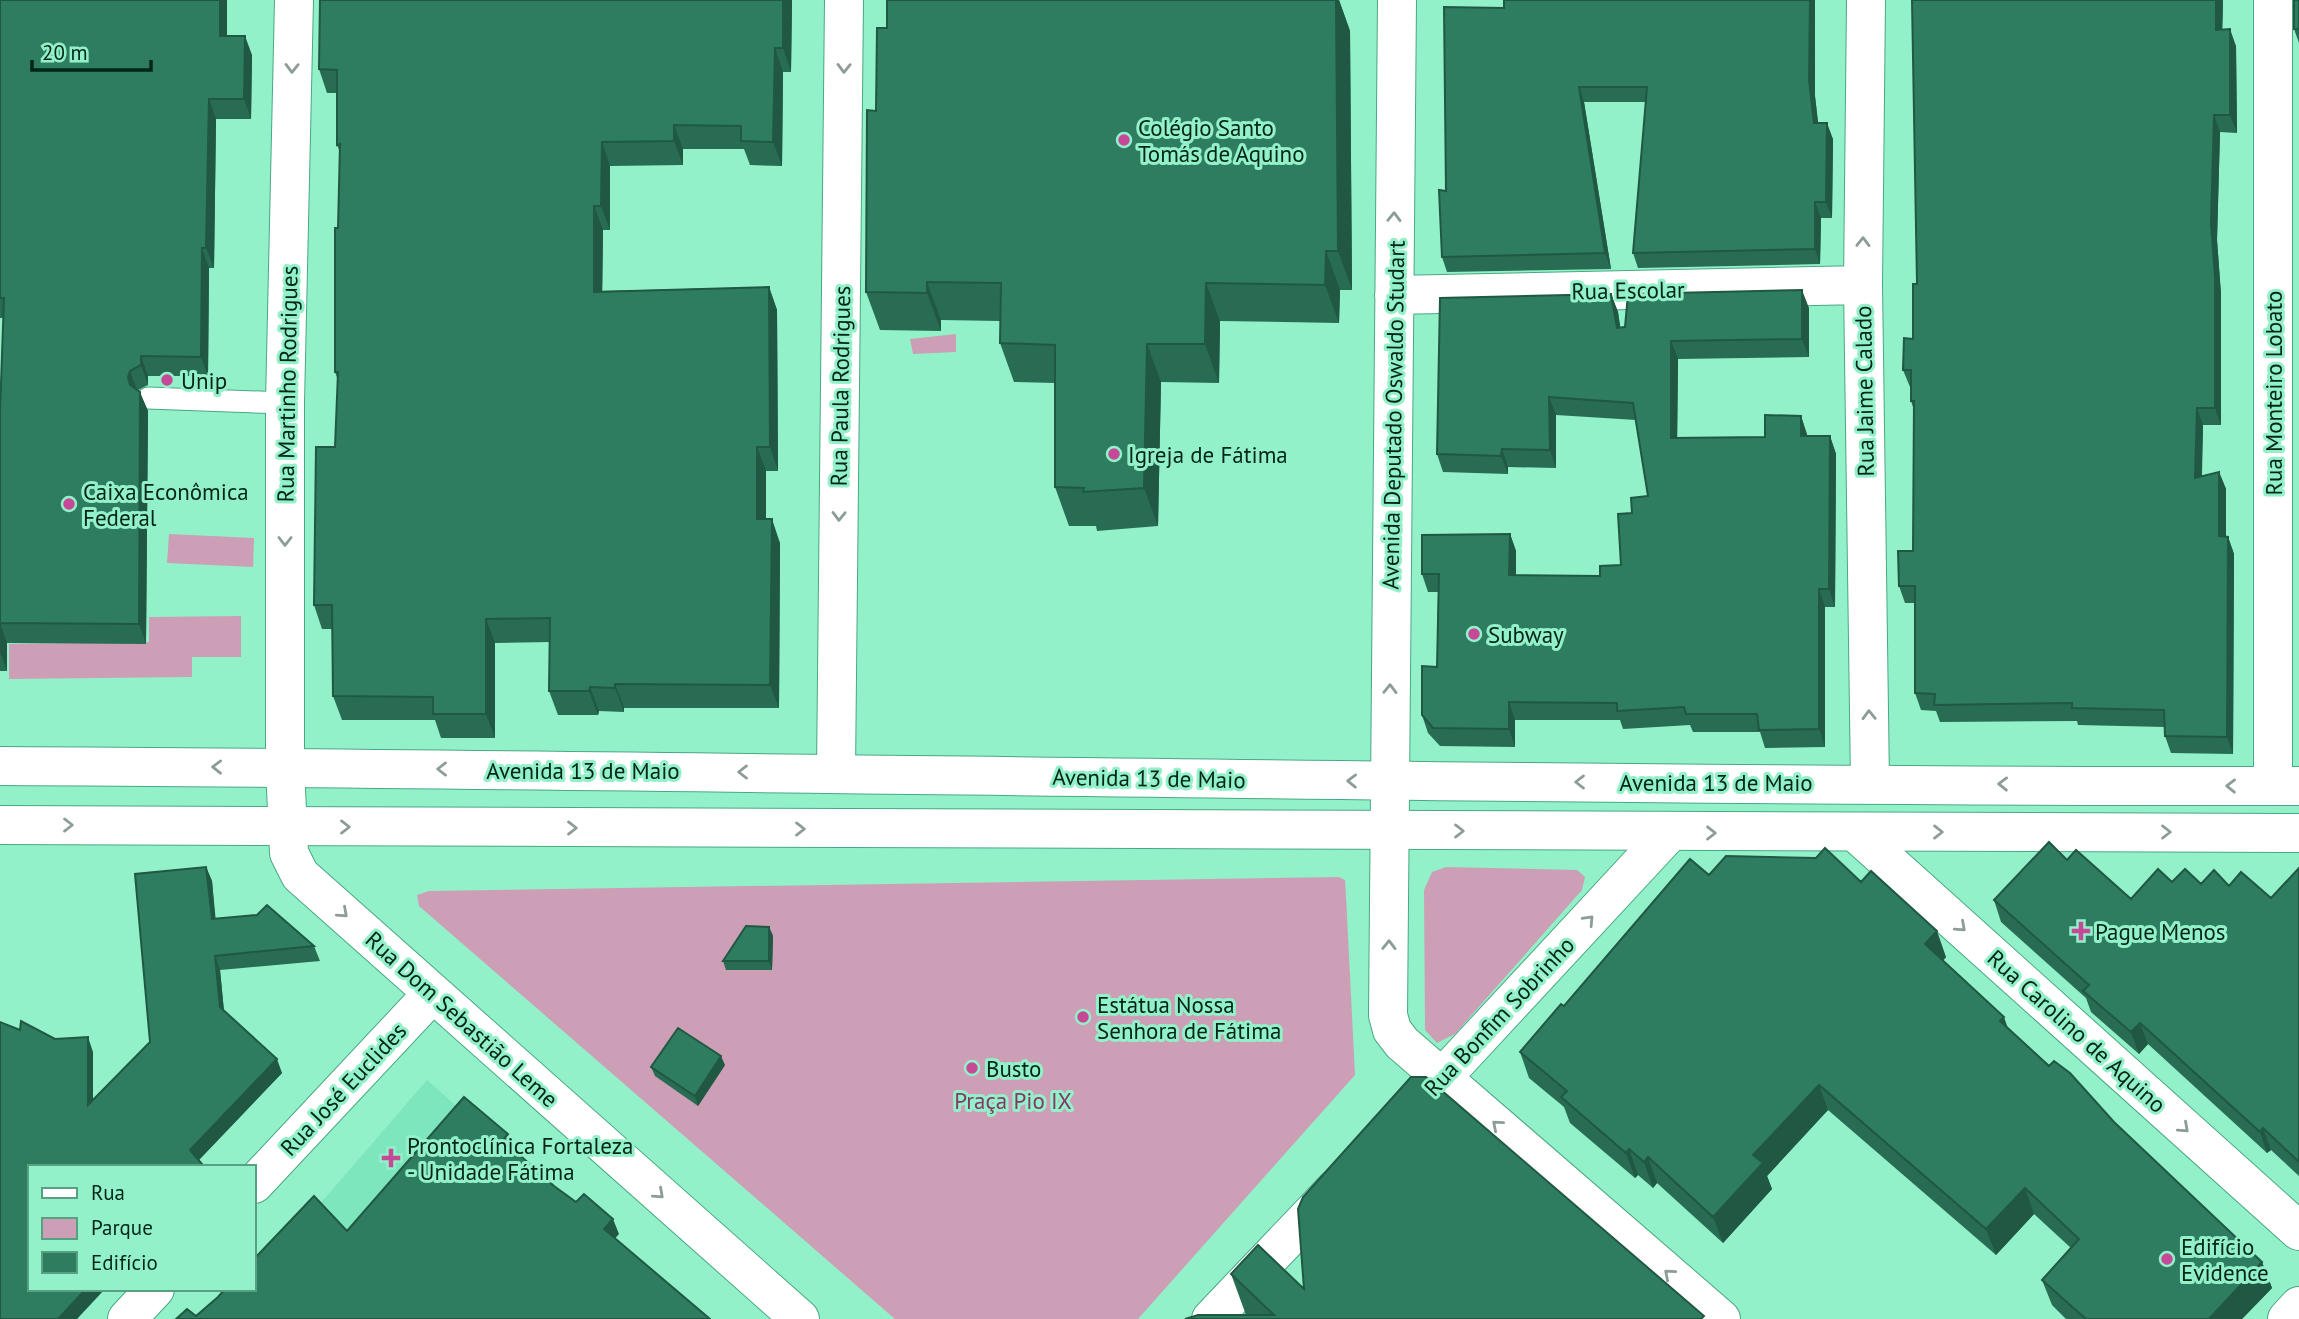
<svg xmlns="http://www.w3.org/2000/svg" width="2299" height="1319" font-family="'PT Sans',sans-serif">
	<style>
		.built { fill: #7ee6bc }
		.green { fill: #cc9fb7 }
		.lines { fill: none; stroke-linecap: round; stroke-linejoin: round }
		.service-casing { stroke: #49a883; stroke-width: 23 }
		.minor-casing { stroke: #49a883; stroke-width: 40 }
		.primary-casing { stroke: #49a883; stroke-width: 40 }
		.service { stroke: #fff; stroke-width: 21 }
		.minor { stroke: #fff; stroke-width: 38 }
		.primary { stroke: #fff; stroke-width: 38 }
		.wall { fill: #286c53 }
		.shaded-wall { fill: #205843 }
		.building { fill: #2e7d60; stroke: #205843; stroke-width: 2 }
		.oneway { stroke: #8c9d97 }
		.poi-dot { fill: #c64998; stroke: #93f1c9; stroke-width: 2.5 }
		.labels { text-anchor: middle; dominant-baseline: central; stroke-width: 6; stroke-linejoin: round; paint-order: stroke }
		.poi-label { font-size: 23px; fill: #002618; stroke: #93f1c9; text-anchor: start }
		.street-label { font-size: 23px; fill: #002618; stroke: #93f1c9 }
		.park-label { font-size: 23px; fill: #853767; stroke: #93f1c9 }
	</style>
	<rect width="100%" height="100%" fill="#93f1c9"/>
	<!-- built -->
	<path class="built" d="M427,1080L462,1111L351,1241L319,1205Z"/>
	<!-- green -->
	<path class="green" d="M956,334V352L913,354L910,339Z
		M169,534L254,538L253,567L167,563Z
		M241,616V657H192V677L9,679V644L149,642V617Z
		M1446,867L1577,870L1585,877L1582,890L1455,1034L1437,1043L1425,1030L1424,890L1432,872Z
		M1339,877L1345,880L1346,896L1355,1075L1138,1319H895L419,906L417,895L429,891Z"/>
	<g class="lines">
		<defs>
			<path id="service" d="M148,398L285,403"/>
			<path id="minor" d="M294,0L285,403V768L289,853L300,875L800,1319
				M1397,0L1388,1015L1392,1030L1402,1043L1721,1319
				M1866,0L1863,285L1870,783
				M1394,295L1863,285
				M836,772L844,0
				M2273,786V0
				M1855,832L2299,1231
				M1426,1095L1669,833
				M254,1184L433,993
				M127,1319L155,1289
				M1211,1319L1335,1189
				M2287,1319L2299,1306"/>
			<path id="primary" d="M0,766C766,770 1533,787 2299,786
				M0,825L2299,833"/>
		</defs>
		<!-- service casing -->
		<use href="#service" class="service-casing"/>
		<!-- minor casing -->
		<use href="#minor" class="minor-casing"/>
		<!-- primary casing -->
		<use href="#primary" class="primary-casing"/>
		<!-- service -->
		<use href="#service" class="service"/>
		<!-- minor -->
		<use href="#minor" class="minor"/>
		<!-- primary -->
		<use href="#primary" class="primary"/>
	</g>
	<!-- wall -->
	<path class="wall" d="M0,0H227V36L252,55L251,119H216L214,268H209L208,376H148V385L138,390L148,411L146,644L7,643V671H0V412L4,318H0Z
		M792,0L791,72H783L782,166L750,165L744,149H683V165L610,166V230H603L602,291L769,287L777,310L778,471H766V519L780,543L779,708H624V712L599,711L598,715H558L549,691L550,642L495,643V738H441L435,720H342L333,696V629H322L314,605L335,447L338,380L335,372L340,152L337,145V93H327L319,69Z
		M887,0H1339L1350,31L1352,290H1340L1339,323L1220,321L1219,383L1161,382L1158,526L1097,531L1096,526H1069L1055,487V383L1014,382L1000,343V321L941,320V331L880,330L866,292L887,28Z
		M1504,0H1815V96L1818,123L1833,139L1832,218H1821L1820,264L1638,268L1633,253L1646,102H1584L1611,269L1447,272L1442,257L1446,191L1504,8Z
		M1912,0H2223L2222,29L2236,46L2237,133L2220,132L2217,240L2221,294V425H2203L2202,476L2219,472L2226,489V536L2228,537L2234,554L2233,754L2171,753L2165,736V727L2078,725L2077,721L1940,722L1936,711L1921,710L1915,693V603H1905L1899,586L1913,551L1914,410L1911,401V387H1910L1903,370L1913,339L1917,284Z
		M2299,0V43L2294,29Z
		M1611,294L1618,312L1620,327L1809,308V357L1678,359L1677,438L1765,437L1801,416L1807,436H1830L1836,454L1835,607H1825V747L1765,748L1760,732H1693L1690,725L1623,729L1620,720H1515V747L1440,746L1428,733L1422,715L1437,667L1438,592H1428L1422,574L1510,534L1516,551V576H1600L1621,565L1632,513L1648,496L1636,420L1556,415V468L1508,467V474L1443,472L1437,454Z
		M2067,860L2131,899L2172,882L2229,886L2271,898L2299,868V1176L2271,1150L2267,1153L2148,1044L2139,1054L2091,1012L2086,998L2001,922L1994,900Z
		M206,867L212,881L215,918L314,946L320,961L220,970L224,1011L282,1073L199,1160L77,1319L20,1030L55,1039L93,1052V1100L150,1042Z
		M1709,875L1861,882L1946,957L1943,961L2007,1028L2114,1122L2262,1262L2272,1288L2242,1319H2066L2052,1305L2042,1280L2071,1248L2034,1214L1996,1255L1828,1110L1767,1176L1772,1189L1723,1243L1657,1183L1653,1188L1638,1175L1635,1178L1570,1123L1564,1107L1529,1078L1520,1052L1564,1006Z
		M769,927L773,936L772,970H726L723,961Z
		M725,1065L698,1106L655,1076L651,1067Z
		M1231,1274L1304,1289L1705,1319L1246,1315Z"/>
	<!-- shaded-wall -->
	<path class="shaded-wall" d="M220,0H227V55L220,36Z
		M783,0H792L791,72L783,48Z
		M1336,0H1339L1350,31L1352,290L1338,251Z
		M1810,0H1815V96L1820,139L1814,123L1809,80Z
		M2216,0H2223L2222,47L2216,30Z
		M2230,29L2236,46L2237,133L2230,115Z
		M245,36L252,55L251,119L244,99Z
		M775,48L783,72L782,166L773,142Z
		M1579,87L1584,102L1611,269L1605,253Z
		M209,99L216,119L214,268L206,248Z
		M2214,115L2220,132L2217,240L2221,294V425L2215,408L2211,223Z
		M1827,123L1833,139L1832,218L1826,202Z
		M674,125L683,149V165L674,141Z
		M602,142L610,166V230L601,206Z
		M1815,202L1821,218L1820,264L1815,249Z
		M594,206L603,230L602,315L594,292Z
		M202,248L209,268L208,376L201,357Z
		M1326,251L1340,290L1339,323L1325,285Z
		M927,282L941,320V331L927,293Z
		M1206,283L1220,321L1219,383L1205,344Z
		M769,287L777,310L778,471L770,447Z
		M1802,290L1809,308V357L1802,339Z
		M1611,294L1618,312L1623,345L1617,328Z
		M1671,341L1678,359L1677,456L1671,438Z
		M1147,344L1161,382L1158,526L1144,488Z
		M141,356L148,376V385L141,365Z
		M130,371L137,390L130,385L128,377Z
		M140,392L148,411L146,644L139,624Z
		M1549,397L1556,415V468L1550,450Z
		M2197,408L2203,425L2201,495L2195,478Z
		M1801,416L1807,434V454L1801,436Z
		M1830,436L1836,454L1835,607L1829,589Z
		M757,447L766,471V543L757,519Z
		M1502,449L1508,467V474L1501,456Z
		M2219,472L2226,489V553L2219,536Z
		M772,519L780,543L779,708L770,685Z
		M1510,534L1516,551V593L1509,575Z
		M2228,537L2234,554L2233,754L2227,737Z
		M1819,589L1825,607V747L1819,729Z
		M486,619L495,643V738L486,714Z
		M0,623L7,643V671L0,652Z
		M615,684L624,708V712L615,688Z
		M590,687L599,711L598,715L589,691Z
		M1509,702L1515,720V747L1509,729Z
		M206,867L212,881L217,933L212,919Z
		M769,927L773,936L772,970L769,961Z
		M1937,931L1946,957L1934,970L1925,944Z
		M215,956L220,970L225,1022L220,1007Z
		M2004,1017L2013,1043L2000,1021Z
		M2140,1023L2148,1044L2139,1054L2131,1032Z
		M88,1037L93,1052V1120L88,1105Z
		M721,1056L725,1065L698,1106L695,1096Z
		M277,1059L282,1073L195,1164L190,1150Z
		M1819,1085L1828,1110L1767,1176L1772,1189L1723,1243L1713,1217L1753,1155Z
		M2263,1128L2271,1150L2267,1153L2260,1132Z
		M508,1134L513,1149L503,1140Z
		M1629,1149L1638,1175L1635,1178L1626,1153Z
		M1648,1157L1657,1183L1653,1188L1644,1162Z
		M2025,1188L2034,1214L1996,1255L1986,1229Z
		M613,1219L619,1234L610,1244L604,1229Z
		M2262,1262L2272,1288L2242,1319H2209Z
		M86,1289H105L77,1319H58Z"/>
	<!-- building -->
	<path class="building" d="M0,0H220V36H245L244,99H209L206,248H202L201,357L141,356V365L130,371L128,377L130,385L140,392L139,624L0,623V652V412L4,298H0Z
		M320,0H783V48H775L773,142L741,141V126L674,125V141L602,142L601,206H594V292L769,287L770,447H757V519H772L770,685L615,684V688L590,687L589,691H549L550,618L486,619V714H433V697L333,696L332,605H314L316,447H335L338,372H335V228H338L340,144L337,145V70L319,69Z
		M887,0H1336L1338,251H1326L1325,285L1206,283L1205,344H1147L1144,488L1083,492L1084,488L1055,487V345L1000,343L1001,283L927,282V293L866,292L867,110L876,111L877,28H887Z
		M1504,0H1810L1809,80L1814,123H1827L1826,202H1815V249L1633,253L1647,87H1579L1605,253L1442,257L1439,190L1446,191L1444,7L1504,8Z
		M1912,0H2216V30L2230,29V115H2214L2211,223L2215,277V408H2197L2195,478L2219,472V536L2228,537L2227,737L2165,736L2164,710L2072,708V703L1934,705L1935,694L1915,693V586H1899L1898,551H1913L1914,401H1911V370H1903L1904,338L1913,339V284H1917Z
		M2294,0H2299V29H2294Z
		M1802,290V339L1671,341V438L1765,437V415L1801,416V436H1830L1829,589H1819V729L1759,730L1757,714H1686L1684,707L1617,711V703L1509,702V729L1433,728L1422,715V666L1437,667L1439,574H1422V535L1510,534L1509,575L1600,576V566L1621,565L1618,514L1632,513L1631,498L1648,496L1633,403L1549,397L1550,450L1502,449L1501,456L1437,454L1440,298L1611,294L1617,328L1625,327L1628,294Z
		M2049,842L2067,860L2076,850L2131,899L2158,869L2172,882L2185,869L2201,884L2214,870L2229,886L2241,872L2271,898L2299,868V1162L2263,1128L2260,1132L2140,1023L2131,1032L2083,991L2089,985L1994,900Z
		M1825,848L1861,882L1871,871L1937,931L1925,944L2004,1017L2000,1021L2049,1066L2054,1061L2070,1073L2114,1122L2262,1262L2209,1319H2086L2042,1280L2079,1239L2025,1188L1986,1229L1819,1085L1753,1155L1763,1163L1713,1217L1648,1157L1644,1162L1629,1149L1626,1153L1561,1097L1567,1091L1520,1052L1561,1004L1564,1006L1690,859L1709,875L1726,856L1816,858Z
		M206,867L212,919L257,915L267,905L314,946L215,956L220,1007L277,1059L190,1150L202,1164L200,1167H30V1289H86L58,1319H0V1022L20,1030L21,1021L55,1039L88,1037V1105L150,1042L135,874Z
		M746,926L769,927V961H723Z
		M678,1028L721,1056L695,1096L651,1067Z
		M1411,1077H1426L1704,1316L1701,1319H1185L1198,1315H1274L1231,1274L1258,1245L1304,1289L1298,1209L1303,1197Z
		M464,1097L508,1134L503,1140L554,1186L576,1202L584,1194L613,1219L604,1229L710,1319H176L187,1309L196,1316L218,1297L225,1289H254V1259L314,1196L347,1231Z"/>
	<!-- one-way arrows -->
	<defs><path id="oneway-chevron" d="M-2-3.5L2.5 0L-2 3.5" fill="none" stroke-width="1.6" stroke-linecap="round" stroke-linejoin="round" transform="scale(1.75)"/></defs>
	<g class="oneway">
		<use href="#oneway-chevron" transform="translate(292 68) rotate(91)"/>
		<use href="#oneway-chevron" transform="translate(844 68) rotate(91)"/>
		<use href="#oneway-chevron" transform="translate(1394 217) rotate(-89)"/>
		<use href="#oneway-chevron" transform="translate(1863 242) rotate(-89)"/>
		<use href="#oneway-chevron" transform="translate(839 516) rotate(91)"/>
		<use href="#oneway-chevron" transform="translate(285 541) rotate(90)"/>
		<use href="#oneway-chevron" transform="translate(1390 689) rotate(-89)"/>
		<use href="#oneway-chevron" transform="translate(1869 715) rotate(-91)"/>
		<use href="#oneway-chevron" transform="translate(217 767) rotate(-179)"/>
		<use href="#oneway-chevron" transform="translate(442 769) rotate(-180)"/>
		<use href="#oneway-chevron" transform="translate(743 772) rotate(-180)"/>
		<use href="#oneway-chevron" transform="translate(1352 781) rotate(-179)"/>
		<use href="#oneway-chevron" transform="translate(1580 782) rotate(-180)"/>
		<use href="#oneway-chevron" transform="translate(2003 784) rotate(-179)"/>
		<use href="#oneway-chevron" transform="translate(2231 786) rotate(-179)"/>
		<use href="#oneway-chevron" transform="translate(68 825)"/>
		<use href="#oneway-chevron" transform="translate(345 827)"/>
		<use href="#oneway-chevron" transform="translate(572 828)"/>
		<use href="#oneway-chevron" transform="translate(800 829)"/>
		<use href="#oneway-chevron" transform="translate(1459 831)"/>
		<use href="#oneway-chevron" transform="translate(1938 832)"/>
		<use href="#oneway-chevron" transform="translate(2166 832)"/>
		<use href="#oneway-chevron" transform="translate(1711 833)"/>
		<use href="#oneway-chevron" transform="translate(343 913) rotate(42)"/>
		<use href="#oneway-chevron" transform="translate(1589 920) rotate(-47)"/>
		<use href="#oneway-chevron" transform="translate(1961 927) rotate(42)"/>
		<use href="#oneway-chevron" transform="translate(1389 945) rotate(-89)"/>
		<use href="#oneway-chevron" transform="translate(1497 1125) rotate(-139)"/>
		<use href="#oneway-chevron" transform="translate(2184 1128) rotate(42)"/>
		<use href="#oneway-chevron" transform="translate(659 1194) rotate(42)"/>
		<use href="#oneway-chevron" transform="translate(1669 1274) rotate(-139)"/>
	</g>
	<!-- markers -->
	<g class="poi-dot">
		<circle cx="1124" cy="140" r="7"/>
		<circle cx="167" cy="380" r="7"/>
		<circle cx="1114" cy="454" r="7"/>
		<circle cx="69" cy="504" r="7"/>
		<circle cx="1474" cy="634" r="7"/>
		<path d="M2077.5 920.5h7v7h7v7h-7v7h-7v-7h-7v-7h7z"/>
		<circle cx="1083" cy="1017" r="7"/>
		<circle cx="972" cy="1068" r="7"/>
		<path d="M387.5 1147.5h7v7h7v7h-7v7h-7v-7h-7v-7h7z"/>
		<circle cx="2167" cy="1259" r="7"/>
	</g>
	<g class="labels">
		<!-- poi labels -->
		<g class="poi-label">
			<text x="1138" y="127">Colégio Santo<tspan x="1138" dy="26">Tomás de Aquino</tspan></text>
			<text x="181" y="380">Unip</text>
			<text x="1128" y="454">Igreja de Fátima</text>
			<text x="83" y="491">Caixa Econômica<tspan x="83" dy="26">Federal</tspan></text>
			<text x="1488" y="634">Subway</text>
			<text x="2095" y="931">Pague Menos</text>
			<text x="1097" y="1004">Estátua Nossa<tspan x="1097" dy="26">Senhora de Fátima</tspan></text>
			<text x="986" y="1068">Busto</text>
			<text x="407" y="1145">Prontoclínica Fortaleza<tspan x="407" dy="26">- Unidade Fátima</tspan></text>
			<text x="2181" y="1246">Edifício<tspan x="2181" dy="26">Evidence</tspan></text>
		</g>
		<!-- street labels -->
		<g class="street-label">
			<text transform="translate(1628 290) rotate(-1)">Rua Escolar</text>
			<text transform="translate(287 384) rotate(-89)">Rua Martinho Rodrigues</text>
			<text transform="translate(840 386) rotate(-89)">Rua Paula Rodrigues</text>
			<text transform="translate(1864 391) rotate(-91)">Rua Jaime Calado</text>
			<text transform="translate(2273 393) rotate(-90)">Rua Monteiro Lobato</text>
			<text transform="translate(1393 415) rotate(-89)">Avenida Deputado Oswaldo Studart</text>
			<text x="583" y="770">Avenida 13 de Maio</text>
			<text transform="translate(1149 778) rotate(1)">Avenida 13 de Maio</text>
			<text x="1716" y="782">Avenida 13 de Maio</text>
			<text transform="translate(1499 1016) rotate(-47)">Rua Bonfim Sobrinho</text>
			<text transform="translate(462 1019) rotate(42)">Rua Dom Sebastião Leme</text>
			<text transform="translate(2077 1031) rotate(42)">Rua Carolino de Aquino</text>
			<text transform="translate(343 1089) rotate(-47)">Rua José Euclides</text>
		</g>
		<!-- park labels -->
		<g class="park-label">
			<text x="1013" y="1100">Praça Pio IX</text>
		</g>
	</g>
	<!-- legend -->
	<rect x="28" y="1165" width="228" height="126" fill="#93f1c9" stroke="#58a082" stroke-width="2"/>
	<rect x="42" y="1188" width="35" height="10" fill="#ffffff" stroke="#58a082" stroke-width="2"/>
	<text x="91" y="1200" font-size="21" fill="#002618">Rua</text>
	<rect x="42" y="1218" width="35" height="21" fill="#cc9fb7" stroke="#58a082" stroke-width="2"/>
	<text x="91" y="1235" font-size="21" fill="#002618">Parque</text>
	<rect x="42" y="1252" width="35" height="21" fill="#2e7d60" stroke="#58a082" stroke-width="2"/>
	<text x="91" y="1270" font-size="21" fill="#002618">Edifício</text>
	<!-- scale -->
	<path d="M32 60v10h119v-10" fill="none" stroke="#002618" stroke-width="3.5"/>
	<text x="42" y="60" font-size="21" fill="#002618" stroke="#93f1c9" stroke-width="5" paint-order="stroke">20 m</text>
</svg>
